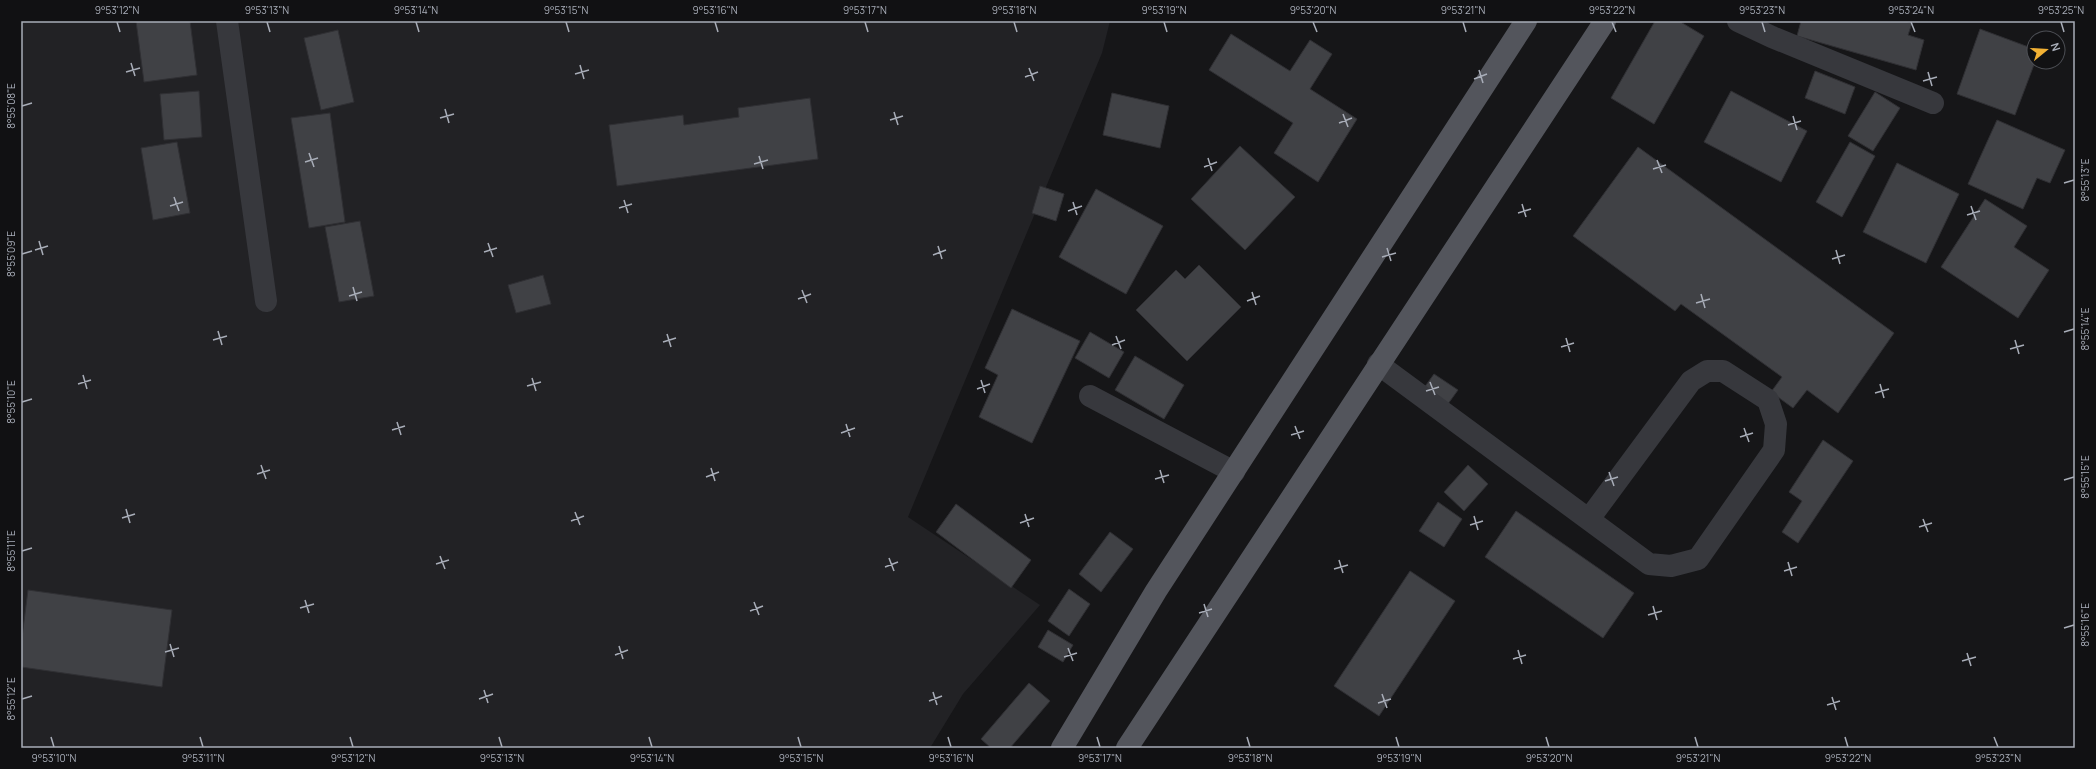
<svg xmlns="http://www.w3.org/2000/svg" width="2096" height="769" font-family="Manrope,sans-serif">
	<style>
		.built { fill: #222225 }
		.building { fill: #404145; stroke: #303034 }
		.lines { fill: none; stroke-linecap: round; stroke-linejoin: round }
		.minor { stroke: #37383d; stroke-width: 22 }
		.major { stroke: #53555c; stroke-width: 22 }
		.ticks { fill: none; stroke: #a8adb8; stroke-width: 1.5 }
		.neatline { fill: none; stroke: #a8adb8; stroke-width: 1.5 }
		.ticks-label { font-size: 10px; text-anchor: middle; fill: #a8adb8 }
	</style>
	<rect width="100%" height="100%" fill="#161618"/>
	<!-- built -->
	<path class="built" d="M21,21H1110L1102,53L908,517L1040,605L963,694L930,748H21Z"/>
	<!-- building -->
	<path class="building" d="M136,21H190L197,75L144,82Z
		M1655,21H1679L1704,36L1654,124L1611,98Z
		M1801,21H1905L1912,23L1908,35L1924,40L1916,70L1797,36Z
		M1980,29L2034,49L2035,62L2015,115L1957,94Z
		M338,30L354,102L321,110L304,38Z
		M1231,34L1290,71L1310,40L1332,54L1310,89L1357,119L1318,182L1274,153L1293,123L1209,70Z
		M1815,71L1855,87L1845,114L1805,98Z
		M199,91L202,137L164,140L160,94Z
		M1731,91L1807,131L1781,182L1704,142Z
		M1875,92L1900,108L1873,151L1848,136Z
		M1112,93L1169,106L1160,148L1103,135Z
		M810,98L818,159L617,186L609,125L683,115L684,125L739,117L738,108Z
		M330,113L345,222L309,228L291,118Z
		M1997,120L2065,150L2050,183L2037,178L2023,209L1968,184Z
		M177,142L190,213L153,220L141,148Z
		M1850,142L1875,156L1842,217L1816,202Z
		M1240,146L1295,197L1245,250L1191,199Z
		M1638,147L1894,333L1838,413L1807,390L1793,408L1771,392L1782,377L1681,304L1675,311L1573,236Z
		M1897,163L1959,194L1926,263L1863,232Z
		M1040,186L1064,194L1056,221L1032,213Z
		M1096,189L1163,226L1126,294L1059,257Z
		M1985,199L2027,226L2014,247L2049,270L2018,318L1941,267Z
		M360,221L374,296L339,302L325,227Z
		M1199,265L1241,307L1187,361L1136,310L1176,270L1185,279Z
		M543,275L551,304L516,313L508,285Z
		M1012,309L1080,341L1032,443L979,417L998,375L985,368Z
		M1090,332L1124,352L1109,378L1075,358Z
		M1135,356L1184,385L1164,419L1115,390Z
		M1434,374L1458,390L1445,408L1421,392Z
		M1823,440L1853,461L1798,543L1782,532L1802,501L1789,492Z
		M1468,465L1488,484L1464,511L1444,492Z
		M1438,502L1462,519L1444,547L1419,531Z
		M956,504L1031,560L1011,588L936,532Z
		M1516,511L1634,593L1603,638L1485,557Z
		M1110,532L1133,549L1101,592L1079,574Z
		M1410,571L1455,601L1379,716L1334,686Z
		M1069,589L1090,604L1069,636L1048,621Z
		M28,590L172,610L162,687L21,667V645Z
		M1048,630L1073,645L1063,662L1038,647Z
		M1029,683L1050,701L1010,748H991L981,739Z"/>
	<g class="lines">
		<!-- minor -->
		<path class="minor" d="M227,21L266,301
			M1738,21L1772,37L1933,103
			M1378,364L1649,564L1671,566L1698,559L1774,450L1776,424L1768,400L1723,371H1707L1691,381L1589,519
			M1090,396L1234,472"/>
		<!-- major -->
		<path class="major" d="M1062,748L1156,591L1526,21
			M1127,748L1605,21"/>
	</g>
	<!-- ticks -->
	<path class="ticks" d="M117,22L120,32M267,22L270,32M416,22L419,32M566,22L569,32M715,22L718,32M865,22L868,32M1014,22L1017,32M1164,22L1167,32M1313,22L1317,32M1463,22L1466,32M1612,22L1616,32M1762,22L1765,32M1911,22L1915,32M2061,22L2064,32M131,63L135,76M580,65L584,79M1029,68L1034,81M1479,70L1483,83M126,72L140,68M1928,72L1932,86M575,74L589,70M1025,77L1038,72M1474,79L1487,74M1923,81L1937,77M22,106L32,103M445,109L449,123M894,112L898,125M1343,114L1348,127M1793,116L1797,130M440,118L454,114M890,120L903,116M1339,123L1352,118M1788,125L1801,121M309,153L314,167M759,156L763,169M1208,158L1212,171M1657,160L1662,173M305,162L318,158M754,164L768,160M1204,167L1217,162M1653,169L1666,165M2064,183L2074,180M174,197L179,211M624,200L628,213M1073,202L1077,215M1522,204L1526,217M170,206L183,202M1971,206L1976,220M619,208L632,204M1068,211L1082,206M1518,213L1531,209M1967,215L1980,211M39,241L43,255M488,243L493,257M938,246L942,259M1387,248L1391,261M35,250L48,246M1836,250L1840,264M484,252L497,248M22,254L32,251M933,255L946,250M1382,257L1396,253M1832,259L1845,255M353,287L357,301M802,290L807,303M1252,292L1256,305M1701,294L1705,308M349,296L362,292M798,299L811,294M1247,301L1260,296M1696,303L1710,299M218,331L222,345M2064,332L2074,329M667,334L671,347M1116,336L1121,349M1566,338L1570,352M213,340L227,336M2015,340L2019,354M663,342L676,338M1112,345L1125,340M1561,347L1574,343M2010,349L2024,345M83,375L87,389M532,378L536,391M981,380L985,393M1430,382L1435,395M78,384L91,380M1880,384L1884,398M527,386L541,382M977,389L990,384M1426,391L1439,387M1875,393L1889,389M22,402L32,399M397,422L401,435M846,424L850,437M1295,426L1300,439M1744,428L1749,442M392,430L405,426M841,433L855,428M1291,435L1304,431M1740,437L1753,433M261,465L266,479M711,468L715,481M1160,470L1164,483M1609,472L1614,486M257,474L270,470M706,477L719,472M1155,479L1169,475M2064,480L2074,477M1605,481L1618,477M126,509L130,523M575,512L580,525M1025,514L1029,527M1474,516L1478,530M122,518L135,514M1923,519L1928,532M571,521L584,516M1020,523L1034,518M1470,525L1483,521M1919,527L1932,523M22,551L32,548M440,556L445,569M889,558L894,571M1339,560L1343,573M1788,562L1792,576M436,564L449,560M885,567L898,562M1334,569L1348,565M1784,571L1797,567M305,600L309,613M754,602L759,615M1204,604L1208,617M1653,606L1657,620M300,608L314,604M750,611L763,606M1199,613L1212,609M1648,615L1662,611M2064,628L2074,625M170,644L174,657M619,646L623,659M1068,648L1073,661M1518,650L1522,664M165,652L179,648M1967,653L1971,666M615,655L628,650M1064,657L1077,653M1513,659L1526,655M1962,661L1976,657M484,690L488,703M933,692L937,705M1382,694L1387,708M1832,697L1836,710M22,699L32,696M479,699L493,694M929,701L942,696M1378,703L1391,699M1827,705L1840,701M51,737L54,747M200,737L203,747M350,737L353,747M499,737L502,747M649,737L652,747M798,737L801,747M948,737L951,747M1097,737L1100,747M1247,737L1250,747M1396,737L1399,747M1546,737L1549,747M1695,737L1698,747M1845,737L1848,747M1994,737L1998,747"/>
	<!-- border -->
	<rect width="2096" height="769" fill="none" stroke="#111113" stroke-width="44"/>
	<!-- north arrow -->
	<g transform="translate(2046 50) rotate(72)"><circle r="19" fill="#111113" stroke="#4d4f55"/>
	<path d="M0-3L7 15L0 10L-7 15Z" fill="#f2b134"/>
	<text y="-6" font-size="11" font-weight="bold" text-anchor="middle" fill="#a8adb8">N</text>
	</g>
	<rect x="22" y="22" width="2052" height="725" class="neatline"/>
	<g class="ticks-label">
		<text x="117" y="14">9°53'12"N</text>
		<text x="267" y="14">9°53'13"N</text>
		<text x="416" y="14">9°53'14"N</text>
		<text x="566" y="14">9°53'15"N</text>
		<text x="715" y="14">9°53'16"N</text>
		<text x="865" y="14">9°53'17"N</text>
		<text x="1014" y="14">9°53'18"N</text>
		<text x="1164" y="14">9°53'19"N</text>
		<text x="1313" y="14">9°53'20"N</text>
		<text x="1463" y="14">9°53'21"N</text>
		<text x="1612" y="14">9°53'22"N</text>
		<text x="1762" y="14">9°53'23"N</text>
		<text x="1911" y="14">9°53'24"N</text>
		<text x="2061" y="14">9°53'25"N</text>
		<text transform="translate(11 106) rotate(-90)" y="4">8°55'08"E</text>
		<text transform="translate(2085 180) rotate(-90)" y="4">8°55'13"E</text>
		<text transform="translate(11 254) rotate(-90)" y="4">8°55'09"E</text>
		<text transform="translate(2085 329) rotate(-90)" y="4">8°55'14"E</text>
		<text transform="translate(11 402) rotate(-90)" y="4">8°55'10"E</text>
		<text transform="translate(2085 477) rotate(-90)" y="4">8°55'15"E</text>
		<text transform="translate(11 551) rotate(-90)" y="4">8°55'11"E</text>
		<text transform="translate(2085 625) rotate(-90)" y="4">8°55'16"E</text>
		<text transform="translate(11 699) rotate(-90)" y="4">8°55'12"E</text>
		<text x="54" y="762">9°53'10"N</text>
		<text x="203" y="762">9°53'11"N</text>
		<text x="353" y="762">9°53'12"N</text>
		<text x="502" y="762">9°53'13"N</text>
		<text x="652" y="762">9°53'14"N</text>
		<text x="801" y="762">9°53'15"N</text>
		<text x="951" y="762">9°53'16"N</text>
		<text x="1100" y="762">9°53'17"N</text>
		<text x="1250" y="762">9°53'18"N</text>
		<text x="1399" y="762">9°53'19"N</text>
		<text x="1549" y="762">9°53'20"N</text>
		<text x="1698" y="762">9°53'21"N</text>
		<text x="1848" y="762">9°53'22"N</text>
		<text x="1998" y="762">9°53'23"N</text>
	</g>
</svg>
